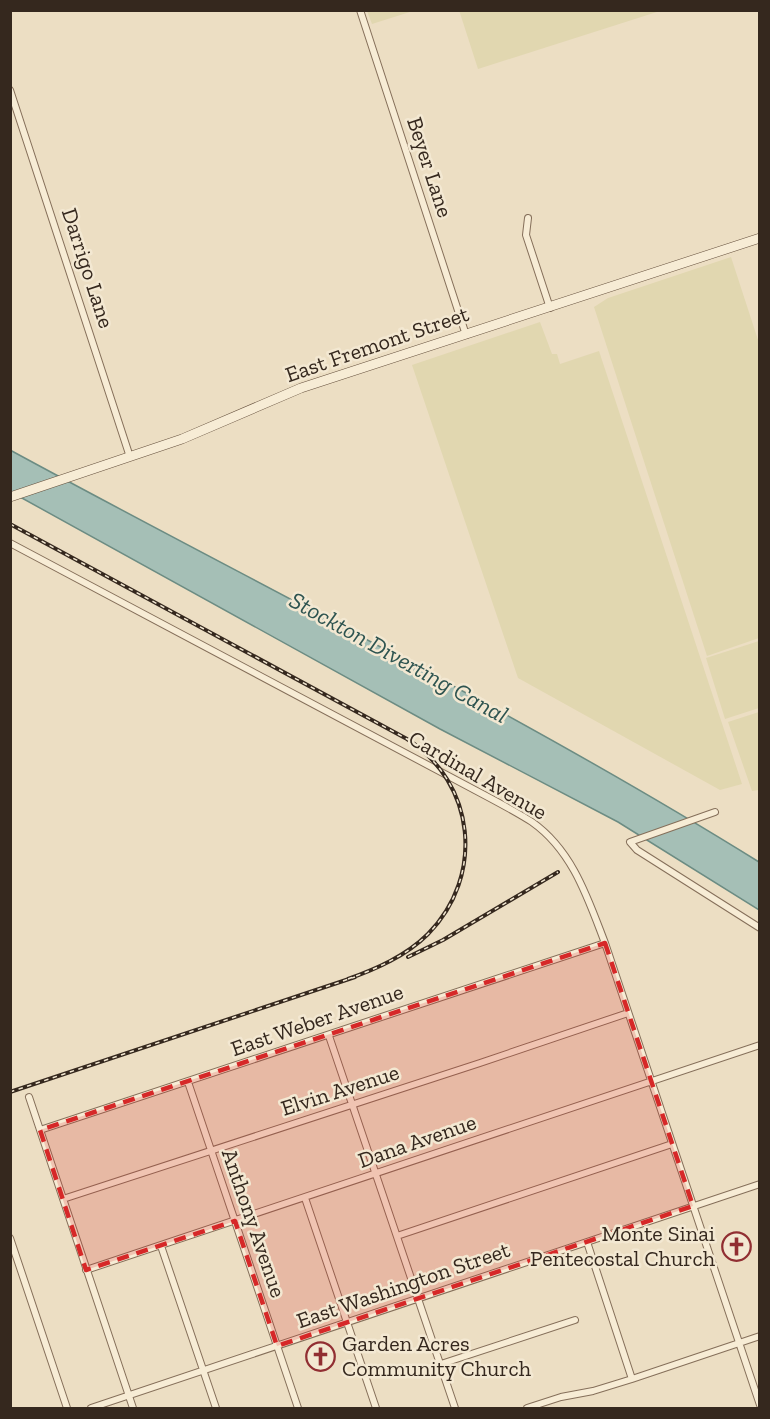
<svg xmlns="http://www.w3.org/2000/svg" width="770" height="1419" font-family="'Zilla Slab',serif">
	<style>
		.farmland { fill: #e1d7b0 }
		.water { fill: #a5bfb6; stroke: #6c8c83; stroke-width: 1.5 }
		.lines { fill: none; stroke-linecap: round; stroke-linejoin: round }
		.street-casing { stroke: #856f5a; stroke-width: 8 }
		.secondary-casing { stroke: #66513e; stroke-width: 10 }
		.street { stroke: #f7ecd5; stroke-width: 6 }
		.secondary { stroke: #f7ecd5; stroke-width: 9 }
		.rail-casing { stroke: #35281e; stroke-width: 4 }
		.rail { stroke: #f3e8d2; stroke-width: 1.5; stroke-dasharray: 4.5; stroke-linecap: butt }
		.marked { fill: #d62828; fill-opacity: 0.2; stroke: #d62828; stroke-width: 4.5; stroke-dasharray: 12 8; stroke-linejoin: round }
		.labels { text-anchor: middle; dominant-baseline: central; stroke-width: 5; stroke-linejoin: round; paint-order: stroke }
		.street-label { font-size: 22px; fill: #35281e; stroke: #f3e8d2 }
		.poi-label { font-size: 22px; fill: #35281e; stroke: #f3e8d2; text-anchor: end }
		.water-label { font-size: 24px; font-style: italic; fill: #2e5450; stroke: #f3e8d2 }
	</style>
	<rect width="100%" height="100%" fill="#ecdec3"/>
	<!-- farmland -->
	<path class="farmland" d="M459,10H660V11L478,69Z
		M367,11V10L413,11L372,24Z
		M731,257L759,343V638L707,656L594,307L608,298Z
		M540,322L552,354H557L560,364L599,351L742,784L720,790L518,678L412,365Z
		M759,641V708L725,719L706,658Z
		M759,712V790L752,791L728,722Z"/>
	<!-- water -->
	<path class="water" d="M10,450C260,586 518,712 759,862V910L618,822L440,729L11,492Z"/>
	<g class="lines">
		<defs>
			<path id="street" d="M360,10L466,335
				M10,90L130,457
				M528,218L526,235L550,308
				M10,543L488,797C503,805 518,813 532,822C573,851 588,899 605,943L760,1405
				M715,812L630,842L637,850L760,928
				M329,1036L455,1408
				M188,1082L298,1408
				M29,1097L133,1408
				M40,1130L605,943
				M305,1198L376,1408
				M63,1199L480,1063L628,1013
				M397,1236L672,1144
				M10,1238L67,1408
				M587,1242L632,1379
				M161,1246L216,1408
				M86,1270L760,1045
				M441,1364L575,1320
				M91,1408L760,1184
				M527,1408L561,1397L593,1391L632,1379L760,1336"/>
			<path id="secondary" d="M10,497L182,439L301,388L760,238"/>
		</defs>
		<!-- street casing -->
		<use href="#street" class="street-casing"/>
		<!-- secondary casing -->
		<use href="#secondary" class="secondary-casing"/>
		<!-- street -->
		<use href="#street" class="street"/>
		<!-- secondary -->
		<use href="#secondary" class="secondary"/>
		<defs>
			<path id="rail" d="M10,524L407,739C476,783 485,876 428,934C406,956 376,969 348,979
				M408,957L443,940L558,872
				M10,1092L355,977"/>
		</defs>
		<!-- rail casing -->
		<use href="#rail" class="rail-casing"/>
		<!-- rail -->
		<use href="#rail" class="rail"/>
	</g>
	<!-- marked area -->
	<path class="marked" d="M605,943L693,1206L277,1346L235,1221L86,1270L40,1130Z"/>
	<!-- icons -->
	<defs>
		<symbol id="church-ring" viewBox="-11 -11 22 22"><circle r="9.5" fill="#f3e8d2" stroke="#912e32" stroke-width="1.5"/><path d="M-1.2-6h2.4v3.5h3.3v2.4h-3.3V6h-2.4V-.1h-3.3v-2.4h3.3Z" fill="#912e32"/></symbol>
	</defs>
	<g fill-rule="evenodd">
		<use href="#church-ring" x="720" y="1230" width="33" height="33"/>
		<use href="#church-ring" x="304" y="1340" width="33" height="33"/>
	</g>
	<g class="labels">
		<!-- street labels -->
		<g class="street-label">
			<text transform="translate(430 167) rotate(72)">Beyer Lane</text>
			<text transform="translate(88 268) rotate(72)">Darrigo Lane</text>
			<text transform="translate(377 344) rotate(-19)">East Fremont Street</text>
			<text transform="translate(478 775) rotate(30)">Cardinal Avenue</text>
			<text transform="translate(317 1020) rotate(-19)">East Weber Avenue</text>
			<text transform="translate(340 1090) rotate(-18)">Elvin Avenue</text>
			<text transform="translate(417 1141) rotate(-19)">Dana Avenue</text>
			<text transform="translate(254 1223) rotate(71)">Anthony Avenue</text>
			<text transform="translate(403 1285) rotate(-19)">East Washington Street</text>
		</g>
		<!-- poi labels -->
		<g class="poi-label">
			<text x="715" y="1233">Monte Sinai<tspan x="715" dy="25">Pentecostal Church</tspan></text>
			<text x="342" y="1343" text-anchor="start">Garden Acres<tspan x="342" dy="25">Community Church</tspan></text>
		</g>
		<!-- water labels -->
		<g class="water-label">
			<text transform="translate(399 657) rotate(29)">Stockton Diverting Canal</text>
		</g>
	</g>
	<!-- border -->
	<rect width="770" height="1419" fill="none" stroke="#35281e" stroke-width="24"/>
</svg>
